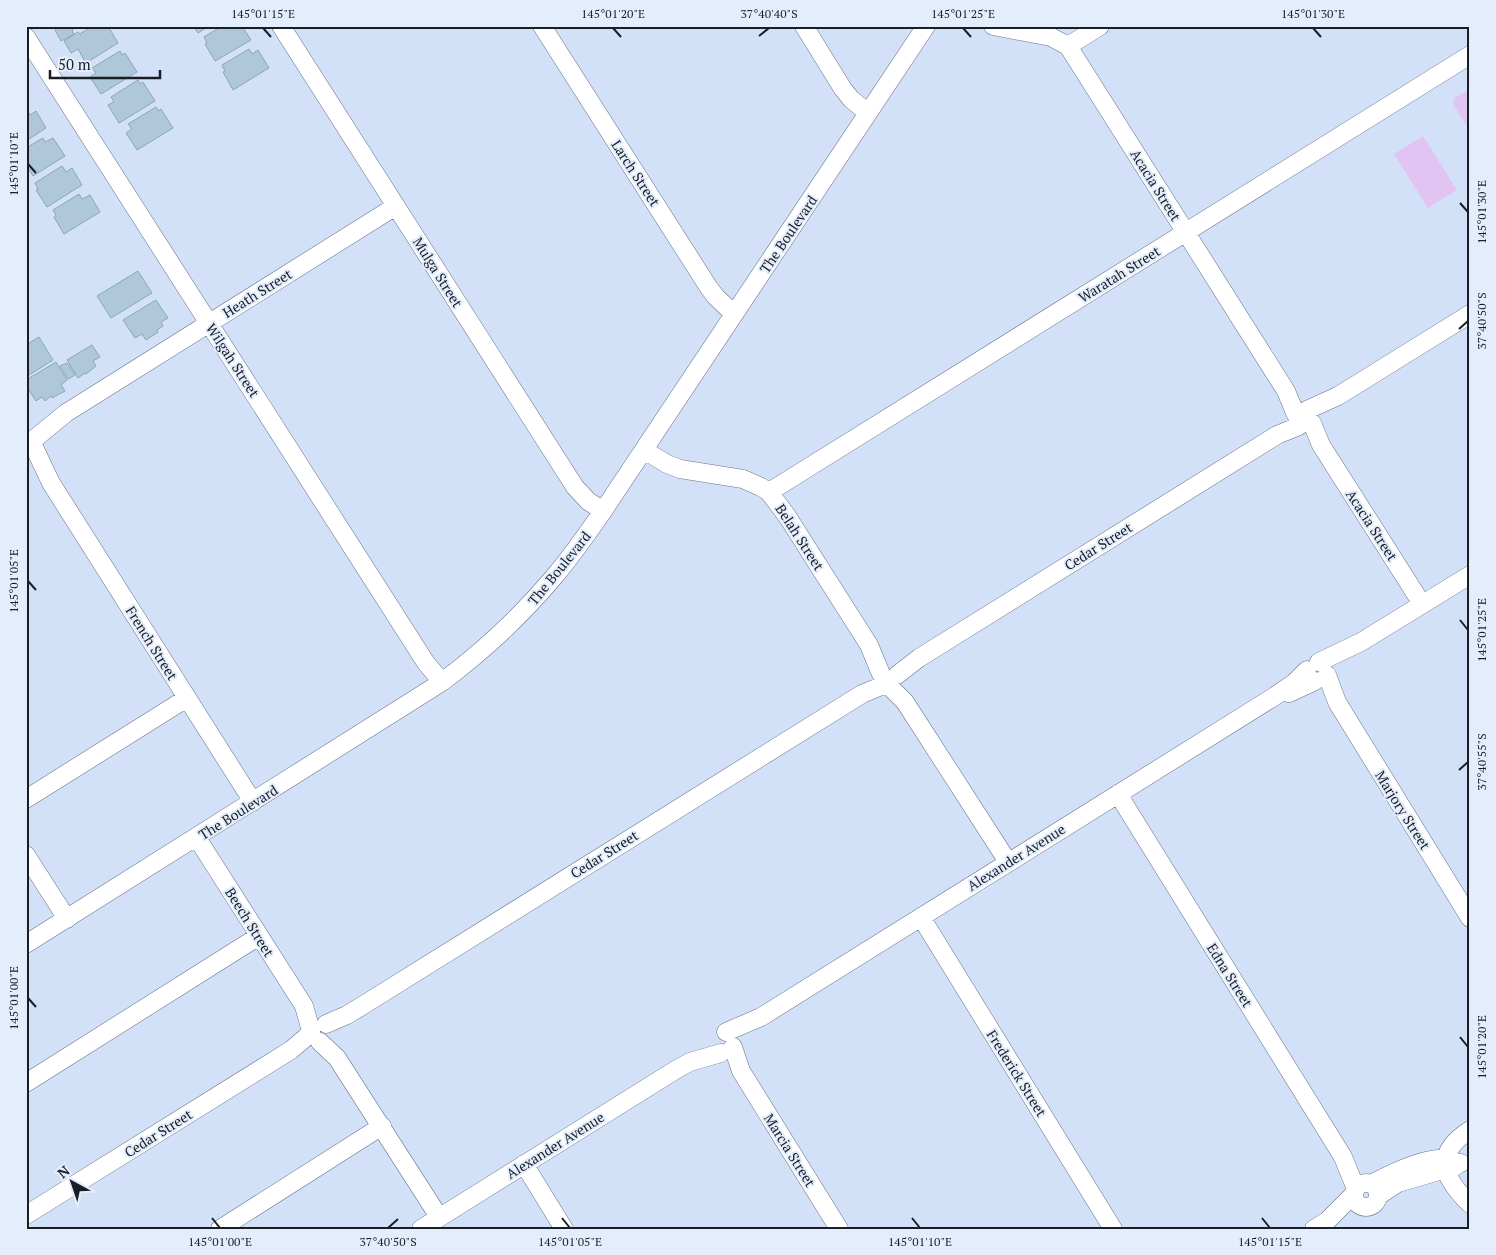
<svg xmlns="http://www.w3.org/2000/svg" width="1496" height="1255" font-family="'PT Serif',serif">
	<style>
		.green { fill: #e2c4f3 }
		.building { fill: #aec8d9; stroke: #8da7b7 }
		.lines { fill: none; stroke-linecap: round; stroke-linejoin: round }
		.minor-casing { stroke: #677389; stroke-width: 19 }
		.minor { stroke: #fff; stroke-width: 18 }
		.ticks { fill: none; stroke: #191e26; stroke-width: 2 }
		.labels { text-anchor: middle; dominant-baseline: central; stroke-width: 4; stroke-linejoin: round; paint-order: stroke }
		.street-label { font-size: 14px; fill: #191e26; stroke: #e4edfc }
		.neatline { fill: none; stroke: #191e26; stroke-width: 2 }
		.ticks-label { font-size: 12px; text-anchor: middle; fill: #191e26 }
	</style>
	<rect width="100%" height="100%" fill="#d2e0f8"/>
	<!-- green -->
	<path class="green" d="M1470,89V131L1453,104L1455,98Z
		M1423,136L1457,190L1428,208L1394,154Z"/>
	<!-- building -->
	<path class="building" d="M61,26H77L72,30L74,34L61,41L55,30Z
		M92,26H108L118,43L86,63L78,49L71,53L64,41L78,32L80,34Z
		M193,26H209L198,33Z
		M222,26H242L251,40L215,61L205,44L207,43L204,37Z
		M249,49L252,54L258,50L269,68L233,90L223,72L225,71L222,65Z
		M120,51L122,55L125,53L137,72L101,94L90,77L96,73L92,68Z
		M138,80L140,84L143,82L155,101L119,123L108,105L114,102L111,97Z
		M156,107L158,111L161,109L173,128L137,150L126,133L132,129L128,124Z
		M26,109L30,115L36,111L46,128L26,141Z
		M43,138L45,142L53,138L65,156L33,176L26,165V148Z
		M62,166L66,172L72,168L82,185L47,207L36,190L38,189L35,183Z
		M79,194L82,199L90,195L100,212L64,234L54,217L56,215L53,210Z
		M138,271L152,293L111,318L97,296Z
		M156,300L168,318L161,322L163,326L157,330L158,332L146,340L142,334L135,338L123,320Z
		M39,337L53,360L26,377V345Z
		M92,345L100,357L93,361L96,366L86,374L85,373L78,378L67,360Z
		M56,362L67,380L61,385L65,391L52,398L51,396L45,401L42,397L36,401L26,386V380Z
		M67,363L75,375L68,379L60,366Z"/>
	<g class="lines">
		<defs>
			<path id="minor" d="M281,26L575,487L588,501L603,511
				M542,26L709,288L716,297L734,314
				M804,26L843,89L851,99L868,113
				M993,26L1051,37L1068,46L1286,391L1296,415
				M26,37L426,663L442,682
				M1068,46L1100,26
				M1307,410L1338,396L1470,314
				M1312,423L1321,445L1422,604
				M33,440L66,413L396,206
				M33,445L51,483L253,802
				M644,450L667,464L680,469L743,479L761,487L769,492L787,516L869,645L881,674
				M769,492L1470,55
				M1319,662L1361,642L1470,575
				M897,675L919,658L1277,435L1299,426
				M1327,675L1337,702L1470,918
				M888,685L905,702L1008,862
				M1289,693L1315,681
				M1118,794L1343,1157L1356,1189
				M26,799L187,698
				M197,838L304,1006L311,1031
				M26,855L67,919
				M921,917L1113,1229
				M26,944L442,682C482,652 520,617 553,578C571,557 587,534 603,511L926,26
				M326,1024L347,1015L365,1004L862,694L886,684
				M726,1032L761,1017L1272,698L1294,683L1307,670
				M320,1042L337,1058L439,1217
				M733,1047L741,1071L839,1229
				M26,1083L259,936
				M1470,1130C1433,1154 1442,1177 1470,1204
				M524,1164L564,1229
				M1354 1195a12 12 0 1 1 24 0a12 12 0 1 1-24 0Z
				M1371,1184C1388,1175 1426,1156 1446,1159C1451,1160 1456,1162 1461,1163
				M1378,1196L1398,1183L1456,1166
				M26,1215L291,1050L311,1033
				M220,1229L382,1126
				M421,1229L677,1069L690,1062L721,1053
				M1314,1229L1327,1221L1354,1194"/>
		</defs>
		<!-- minor casing -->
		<use href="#minor" class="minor-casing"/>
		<!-- minor -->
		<use href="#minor" class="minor"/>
	</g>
	<!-- ticks -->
	<path class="ticks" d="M263,28L271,37M613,28L621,37M963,28L971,37M1313,28L1321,37M759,36L769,28M28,164L36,173M1460,203L1468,212M1459,329L1468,321M28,581L36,590M1460,620L1468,630M1459,770L1468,762M28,998L36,1007M1460,1037L1468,1047M212,1218L220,1228M562,1218L570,1228M912,1218L920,1228M1262,1218L1270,1228M388,1228L398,1219"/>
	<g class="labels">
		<!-- street labels -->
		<g class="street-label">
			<text transform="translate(636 173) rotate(57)">Larch Street</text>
			<text transform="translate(1156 185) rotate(58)">Acacia Street</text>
			<text transform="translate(788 234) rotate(-56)">The Boulevard</text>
			<text transform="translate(438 272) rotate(58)">Mulga Street</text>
			<text transform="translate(1119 274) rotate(-32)">Waratah Street</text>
			<text transform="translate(257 293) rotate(-32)">Heath Street</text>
			<text transform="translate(233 360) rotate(57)">Wilgah Street</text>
			<text transform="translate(1372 525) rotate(57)">Acacia Street</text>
			<text transform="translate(800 537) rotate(57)">Belah Street</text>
			<text transform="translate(1098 546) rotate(-32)">Cedar Street</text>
			<text transform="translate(559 568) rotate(-51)">The Boulevard</text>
			<text transform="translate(152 643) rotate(58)">French Street</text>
			<text transform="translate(1403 810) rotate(58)">Marjory Street</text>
			<text transform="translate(238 812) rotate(-32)">The Boulevard</text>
			<text transform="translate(604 854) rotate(-32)">Cedar Street</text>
			<text transform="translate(1016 857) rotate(-32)">Alexander Avenue</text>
			<text transform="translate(250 922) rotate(58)">Beech Street</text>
			<text transform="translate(1230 975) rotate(58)">Edna Street</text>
			<text transform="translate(1017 1073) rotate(58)">Frederick Street</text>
			<text transform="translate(158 1133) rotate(-32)">Cedar Street</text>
			<text transform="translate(555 1145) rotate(-32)">Alexander Avenue</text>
			<text transform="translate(790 1150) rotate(58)">Marcia Street</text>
		</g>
	</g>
	<!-- border -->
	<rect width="1496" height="1255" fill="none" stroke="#e4edfc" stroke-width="55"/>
	<!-- north arrow -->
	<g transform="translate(72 1182) rotate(320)" stroke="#e4edfc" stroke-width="4" paint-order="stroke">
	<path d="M0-4L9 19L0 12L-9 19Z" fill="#191e26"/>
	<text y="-8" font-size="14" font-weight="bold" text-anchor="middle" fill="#191e26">N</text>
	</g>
	<!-- scale -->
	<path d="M50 70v8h110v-8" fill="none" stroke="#191e26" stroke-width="2.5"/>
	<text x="58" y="70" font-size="15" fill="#191e26" stroke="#e4edfc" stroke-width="4" paint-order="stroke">50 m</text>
	<rect x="28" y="28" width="1440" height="1200" class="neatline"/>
	<g class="ticks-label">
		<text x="263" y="18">145°01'15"E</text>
		<text x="613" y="18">145°01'20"E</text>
		<text x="769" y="18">37°40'40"S</text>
		<text x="963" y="18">145°01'25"E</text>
		<text x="1313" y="18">145°01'30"E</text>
		<text transform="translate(14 164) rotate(-90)" y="4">145°01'10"E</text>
		<text transform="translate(1482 212) rotate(-90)" y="4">145°01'30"E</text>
		<text transform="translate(1482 321) rotate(-90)" y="4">37°40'50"S</text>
		<text transform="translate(14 581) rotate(-90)" y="4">145°01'05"E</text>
		<text transform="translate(1482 630) rotate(-90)" y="4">145°01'25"E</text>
		<text transform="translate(1482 762) rotate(-90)" y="4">37°40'55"S</text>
		<text transform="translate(14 998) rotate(-90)" y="4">145°01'00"E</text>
		<text transform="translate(1482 1047) rotate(-90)" y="4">145°01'20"E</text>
		<text x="220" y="1246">145°01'00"E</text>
		<text x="388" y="1246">37°40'50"S</text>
		<text x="570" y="1246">145°01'05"E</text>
		<text x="920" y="1246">145°01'10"E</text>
		<text x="1270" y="1246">145°01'15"E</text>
	</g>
</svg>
